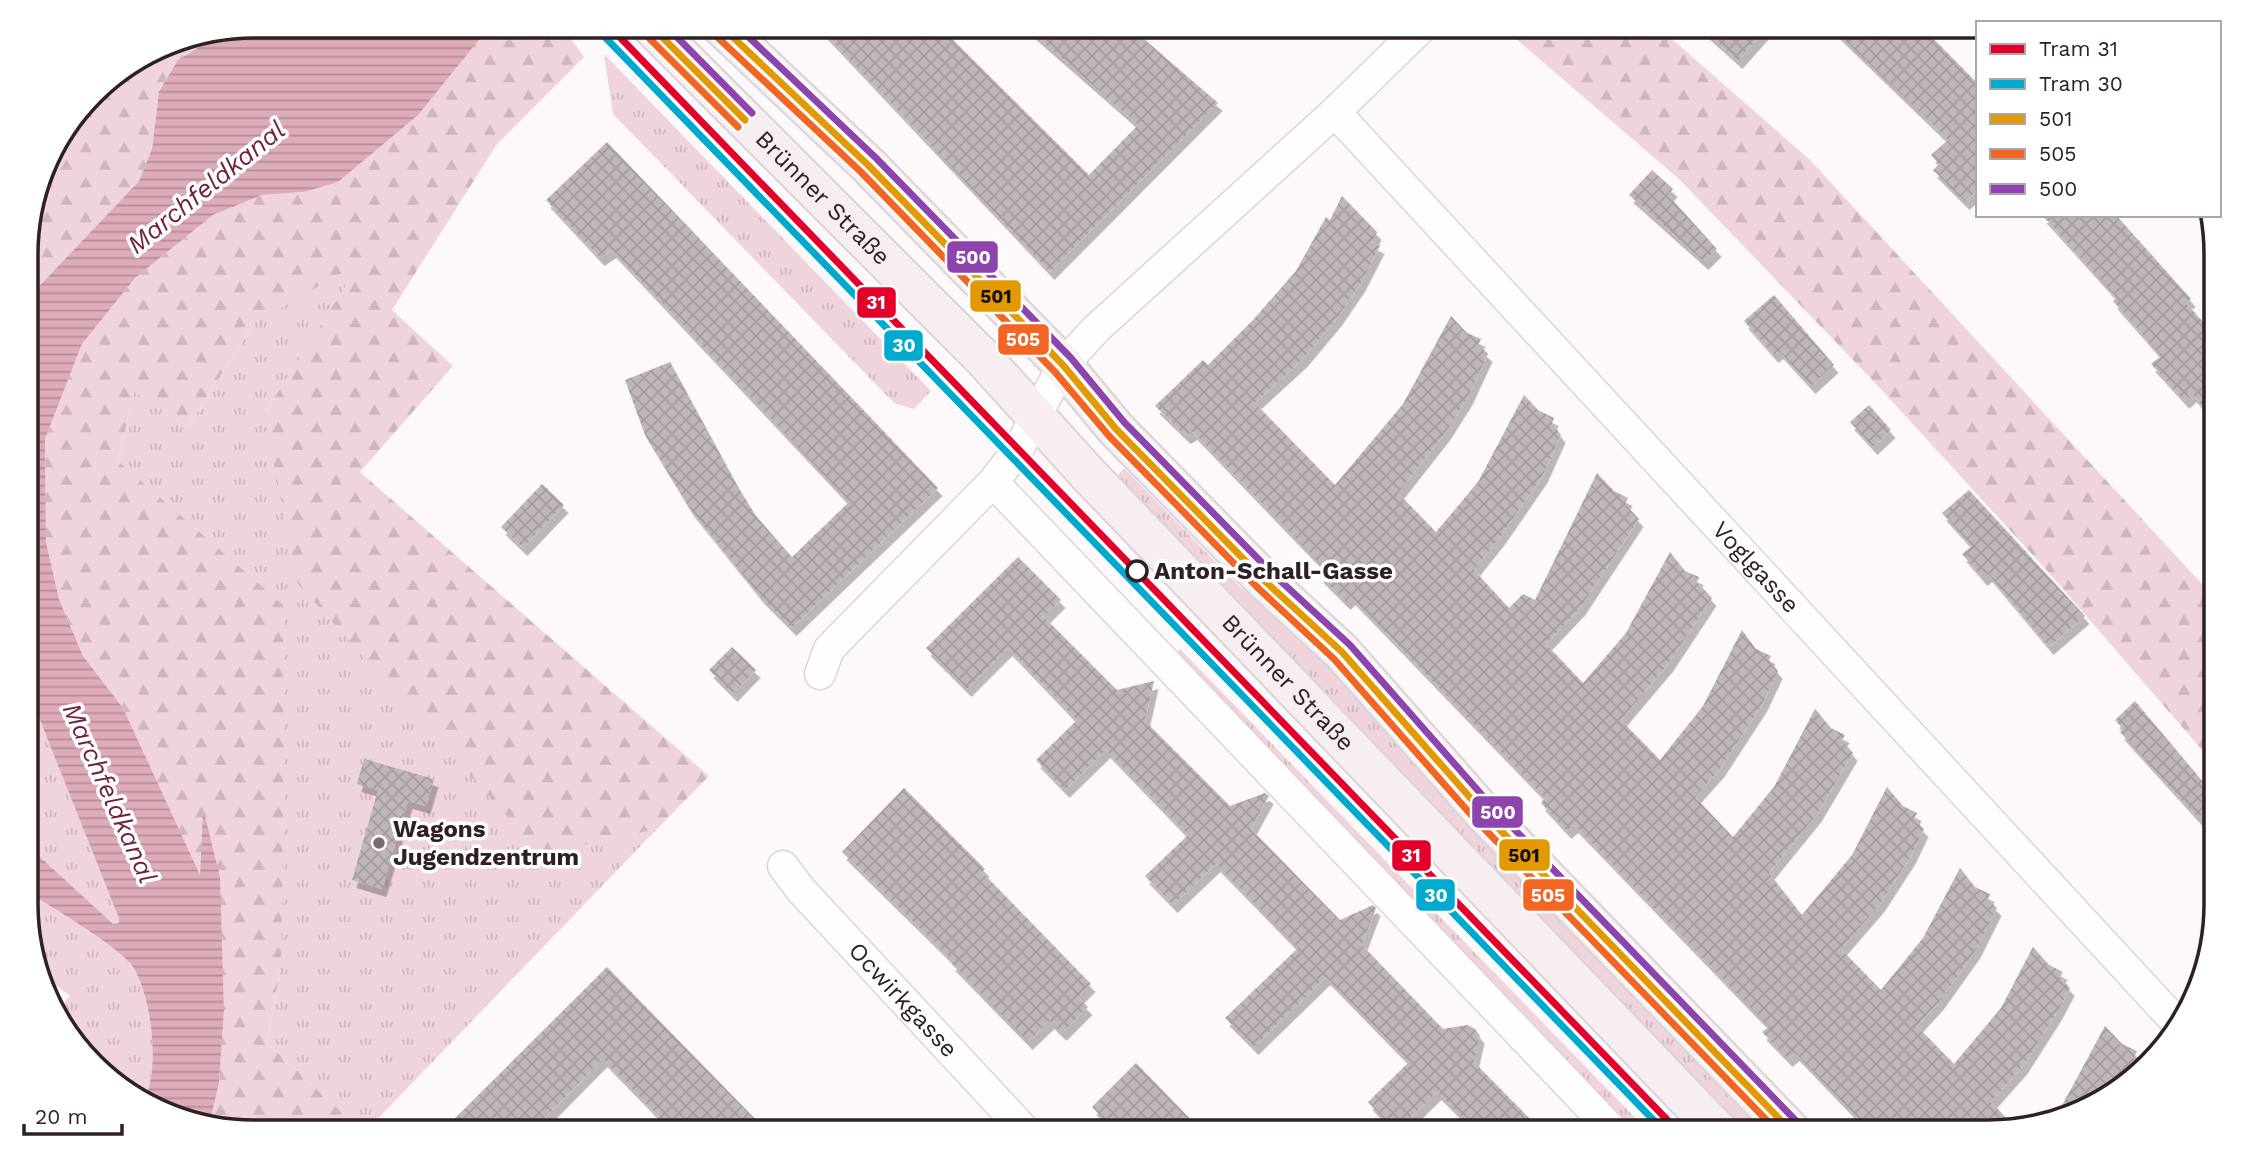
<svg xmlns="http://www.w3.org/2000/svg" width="2242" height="1159" font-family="'Work Sans',sans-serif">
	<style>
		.grass { fill: url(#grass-tufts) }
		.forest { fill: url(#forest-firs) }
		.water { fill: url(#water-rules) }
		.building { fill: url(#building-cross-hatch); filter: url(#shadow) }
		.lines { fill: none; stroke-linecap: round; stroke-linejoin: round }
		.minor-casing { stroke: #ded4d6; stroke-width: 33 }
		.primary-casing { stroke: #d9d4d5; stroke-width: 42 }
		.minor { stroke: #fffefe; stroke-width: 30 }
		.primary { stroke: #f6eef0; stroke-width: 38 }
		.bus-1-casing { stroke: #fff; stroke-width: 12 }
		.bus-2-casing { stroke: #fff; stroke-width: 12 }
		.bus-3-casing { stroke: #fff; stroke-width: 12 }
		.bus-1 { stroke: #e39904; stroke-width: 7 }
		.bus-2 { stroke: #f26522; stroke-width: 7 }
		.bus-3 { stroke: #8e44ad; stroke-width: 7 }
		.tram-1-casing { stroke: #fff; stroke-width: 12 }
		.tram-2-casing { stroke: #fff; stroke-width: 12 }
		.tram-1 { stroke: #e4002b; stroke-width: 7 }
		.tram-2 { stroke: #00a9ce; stroke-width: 7 }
		.stop-dot { fill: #fff; stroke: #2e2023; stroke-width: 3.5 }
		.poi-dot { fill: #766c6e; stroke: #fff; stroke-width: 2.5 }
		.labels { text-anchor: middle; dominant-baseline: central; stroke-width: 7; stroke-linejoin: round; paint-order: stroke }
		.street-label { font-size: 24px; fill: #2e2023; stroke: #fff }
		.stop-label { font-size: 24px; font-weight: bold; fill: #2e2023; stroke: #fff; text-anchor: start }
		.poi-label { font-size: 24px; font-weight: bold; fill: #2e2023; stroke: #fff; text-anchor: start }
		.water-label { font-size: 26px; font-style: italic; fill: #71213d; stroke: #fff }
		.rim { fill: none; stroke: #2e2023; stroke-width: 3.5 }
		.line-badge { stroke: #fff; stroke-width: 2.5 }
		.badge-label { font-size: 19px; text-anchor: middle; font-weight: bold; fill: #fff }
		.pale-badge-label { font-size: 19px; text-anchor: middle; font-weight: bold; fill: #111 }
	</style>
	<defs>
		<pattern id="grass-tufts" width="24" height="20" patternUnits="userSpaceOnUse" patternTransform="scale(1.75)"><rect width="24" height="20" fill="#efd5db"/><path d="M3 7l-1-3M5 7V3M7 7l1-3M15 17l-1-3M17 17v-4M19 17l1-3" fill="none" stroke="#cdb7bc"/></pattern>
		<pattern id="forest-firs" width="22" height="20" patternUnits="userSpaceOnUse" patternTransform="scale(1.75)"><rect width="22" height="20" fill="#efd5db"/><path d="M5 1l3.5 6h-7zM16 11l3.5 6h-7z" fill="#cdb7bc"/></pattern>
		<pattern id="water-rules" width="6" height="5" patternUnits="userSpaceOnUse" patternTransform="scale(1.75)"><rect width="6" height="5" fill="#ddacb8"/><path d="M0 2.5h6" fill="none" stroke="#b48c95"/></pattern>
		<pattern id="building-cross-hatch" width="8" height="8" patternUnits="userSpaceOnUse" patternTransform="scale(1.75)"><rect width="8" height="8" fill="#bfb6b8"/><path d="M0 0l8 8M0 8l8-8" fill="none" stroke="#a49c9e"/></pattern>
		<filter id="shadow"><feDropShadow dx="4.5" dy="8" stdDeviation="0" flood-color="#0004"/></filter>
	</defs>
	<rect width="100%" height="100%" fill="#fdf8f9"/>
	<!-- grass -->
	<path class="grass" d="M604,54L931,391L914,409L894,403L613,114Z
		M363,260L264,414L541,853L657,829L364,1133L267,1043L281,965L118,461L134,391L188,427L254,323Z
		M1124,468L1240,587L1297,630L1770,1132H1741L1114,480Z
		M1180,649L1649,1132H1630L1172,658Z
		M28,690L120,918L119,924L113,925L28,846Z
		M28,892C51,907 120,947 133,967C152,997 160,1069 144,1101L73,1043L59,1008L70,996L47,979L28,934Z"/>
	<!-- forest -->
	<path class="forest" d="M490,26H561L584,57L497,144L392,310L453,366L360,472L709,776L657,829L541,854L298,584L264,414L361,262L254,323L188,427L134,392L118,461L283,605L284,751L281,965L267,1043L364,1133H255L210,1122L219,1083L224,1010L219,877L203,813L200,877L123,708L83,656L59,599L46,542L45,439L82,344L135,278L213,215L262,195L303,192Z
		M1501,26H1657L1809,159L2215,598V765L2050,574L1879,387L1678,178Z
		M222,33L178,60L159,90L152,149L139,181L27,299V240L45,170L66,132L104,83L168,44Z"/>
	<!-- water -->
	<path class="water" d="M255,26H490L418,115L338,182L303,192L262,195L213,215L135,278L82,344L45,439L46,542L59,599L83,656L123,708L200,875L203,809L220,877L224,1010L219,1083L210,1122L153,1109L144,1101C160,1069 152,997 133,967C120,947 51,907 28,892V846L113,924L119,923V918L28,690L27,299L139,181L152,149L159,91L178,60L222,33Z"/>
	<!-- building -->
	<path class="building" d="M818,26H939L1089,175L1138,125L1025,26H1129L1218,103L1050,272Z
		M1699,26H1769L1738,61Z
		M1830,26H1921L1978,84V190L1965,202L1933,170L1939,164L1931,155L1948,140Z
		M607,142L938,488L792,628L760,596L690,509L645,435L625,380L670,362L738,487L756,516L792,557L849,502L612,250L600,258L546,200Z
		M1652,170L1673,189L1668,195L1717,249L1704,262L1629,195Z
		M1342,196L1377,232L1372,242L1380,246L1361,283L1338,317L1303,359L1255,403L1335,485L1403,404L1451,316L1467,333L1481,339L1478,345L1488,354L1468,397L1446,432L1398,493L1436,532L1478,482L1524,395L1538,410L1554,418L1552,423L1561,435L1543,475L1501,536L1474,570L1509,608L1523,594L1535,600L1597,473L1614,491L1628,498L1625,504L1639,519L1581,607L1546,644L1583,683L1626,633L1670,552L1685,571L1699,577L1697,582L1712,598L1669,663L1621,720L1660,760L1703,706L1742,630L1756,649L1771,656L1769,660L1778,671L1763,703L1720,769L1695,797L1733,837L1774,787L1815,709L1831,728L1845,735L1842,740L1853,753L1817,814L1769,873L1802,915L1852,855L1887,787L1903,806L1917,813L1914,819L1924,829L1911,856L1880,904L1841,949L1881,990L1923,938L1960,868L1975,887L1990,894L1988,899L1997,908L1976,950L1939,1002L1917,1026L1954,1064L2001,1008L2033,947L2049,965L2063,972L2060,977L2070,988L2058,1011L2023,1066L1991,1102L2016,1128L2002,1132H1871L1795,1053L1788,1059L1762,1032L1769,1027L1574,825L1567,831L1541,803L1545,798L1351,597L1346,602L1319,575L1325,569L1193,432L1186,436L1155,406L1203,360L1208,365L1253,320L1296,271L1326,217L1330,220Z
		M2042,215H2116L2191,299L2186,303L2214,334V419L2192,394L2185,401L2151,364L2161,356L2113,301L2117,298Z
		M1774,295L1834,365L1811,386L1779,351L1774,355L1744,321Z
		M1869,405L1891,430L1873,447L1850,422Z
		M542,484L564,505L523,548L501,527Z
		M1969,490L2085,616L2049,647L1988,574L1983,578L1962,554L1972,546L1942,513Z
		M1018,557L1061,600L1044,617L1117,690L1154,681L1145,721L1230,806L1265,793L1269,796L1251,829L1340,920L1373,905L1376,908L1362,945L1443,1029L1468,1025L1475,1029L1480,1036L1474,1062L1543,1132H1477L1437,1092L1396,1132L1368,1102L1409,1062L1326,977L1254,1047L1225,1018L1298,948L1216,864L1173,905L1145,876L1188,835L1106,750L1065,790L1036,760L1077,720L1008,648L967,689L926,648Z
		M732,647L756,670L733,694L709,670Z
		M2135,701L2215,796V802L2198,818L2120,732L2123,729L2115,720Z
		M364,759L434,779L426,806L408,801L382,889L352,880L378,790L357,784Z
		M904,788L985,869L982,872L1091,984L1078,997L1088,1007L1062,1033L1050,1021L1028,1042L951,963L953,961L842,852Z
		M607,967L769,1133H675L603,1059L530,1133H440Z
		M2105,1026L2122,1044L2137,1051L2134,1058L2140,1065L2114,1094L2058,1113Z
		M1136,1063L1203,1132L1117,1133L1092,1107Z"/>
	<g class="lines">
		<defs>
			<g id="minor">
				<path id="s1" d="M1335,112L2177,1023"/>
				<path d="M993,482L1614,1132"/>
				<path d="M820,674L829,649L993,482L1018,450L1063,365L1096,329L1335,112L1423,26"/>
				<path id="s2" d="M783,866L801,890L1027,1133"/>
			</g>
			<g id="primary">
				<path id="s3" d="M651,26L982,357L1087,473L1719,1132"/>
				<path d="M721,26L868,165L1063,365L1116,429L1266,582L1342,652L1481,810L1792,1132"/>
			</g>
		</defs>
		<!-- minor casing -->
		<use href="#minor" class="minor-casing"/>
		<!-- primary casing -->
		<use href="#primary" class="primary-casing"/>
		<!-- minor -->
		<use href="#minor" class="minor"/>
		<!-- primary -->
		<use href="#primary" class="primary"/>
		<defs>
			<path id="bus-1" d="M651,26L745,120
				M721,26L868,165L1063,365L1116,429L1266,582L1342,652L1481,810L1792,1132"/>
			<path id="bus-2" d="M644,33L738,127
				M714,34L861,172L1055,372L1109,436L1259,589L1334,659L1473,817L1778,1132"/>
			<path id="bus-3" d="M666,26L752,113
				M737,26L876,158L1071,358L1124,422L1273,574L1350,645L1489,803L1800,1125"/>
		</defs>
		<!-- bus-1 casing -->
		<use href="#bus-1" class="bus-1-casing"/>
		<!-- bus-2 casing -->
		<use href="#bus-2" class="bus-2-casing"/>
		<!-- bus-3 casing -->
		<use href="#bus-3" class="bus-3-casing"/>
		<!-- bus-1 -->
		<use href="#bus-1" class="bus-1"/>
		<!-- bus-2 -->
		<use href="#bus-2" class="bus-2"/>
		<!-- bus-3 -->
		<use href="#bus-3" class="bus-3"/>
		<defs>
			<path id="tram-1" d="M609,26L1679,1132"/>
			<path id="tram-2" d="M601,33L1665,1132"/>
		</defs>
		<!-- tram-1 casing -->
		<use href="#tram-1" class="tram-1-casing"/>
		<!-- tram-2 casing -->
		<use href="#tram-2" class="tram-2-casing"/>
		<!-- tram-1 -->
		<use href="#tram-1" class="tram-1"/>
		<!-- tram-2 -->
		<use href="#tram-2" class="tram-2"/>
	</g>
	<!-- markers -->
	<circle class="stop-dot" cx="1137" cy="571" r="10"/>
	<circle class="poi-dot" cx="379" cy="843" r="7"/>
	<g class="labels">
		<!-- street labels -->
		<g class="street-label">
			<text stroke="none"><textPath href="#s3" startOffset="243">Brünner Straße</textPath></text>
			<text stroke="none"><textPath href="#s1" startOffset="620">Voglgasse</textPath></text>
			<text stroke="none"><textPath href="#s3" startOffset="915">Brünner Straße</textPath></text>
			<text stroke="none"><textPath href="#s2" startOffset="180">Ocwirkgasse</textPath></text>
		</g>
		<!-- stop labels -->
		<g class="stop-label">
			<text x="1154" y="571">Anton-Schall-Gasse</text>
		</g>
		<!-- poi labels -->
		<g class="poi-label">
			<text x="393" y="829">Wagons<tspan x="393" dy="28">Jugendzentrum</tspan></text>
		</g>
		<!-- water labels -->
		<g class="water-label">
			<text transform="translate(206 187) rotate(-39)">Marchfeldkanal</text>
			<text transform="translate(110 793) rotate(66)">Marchfeldkanal</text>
		</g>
	</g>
	<!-- crop -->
	<path d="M0 0H2242V1159H0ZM254 38H1988A216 216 0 0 1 2204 254V904A216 216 0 0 1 1988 1120H254A216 216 0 0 1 38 904V254A216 216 0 0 1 254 38Z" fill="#fff" fill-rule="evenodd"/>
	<path class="rim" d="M254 38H1988A216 216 0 0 1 2204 254V904A216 216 0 0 1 1988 1120H254A216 216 0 0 1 38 904V254A216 216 0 0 1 254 38Z"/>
	<g class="line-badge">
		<rect x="946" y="240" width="53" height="34" rx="7" fill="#8e44ad"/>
		<rect x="969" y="279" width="53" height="34" rx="7" fill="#e39904"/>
		<rect x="856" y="286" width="41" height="33" rx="7" fill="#e4002b"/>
		<rect x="997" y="323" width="53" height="33" rx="7" fill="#f26522"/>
		<rect x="883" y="329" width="41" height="33" rx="7" fill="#00a9ce"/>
		<rect x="1471" y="795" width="53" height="34" rx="7" fill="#8e44ad"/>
		<rect x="1498" y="838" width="53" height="34" rx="7" fill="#e39904"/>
		<rect x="1391" y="839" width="41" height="33" rx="7" fill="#e4002b"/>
		<rect x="1522" y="878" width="53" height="34" rx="7" fill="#f26522"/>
		<rect x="1415" y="878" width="41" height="34" rx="7" fill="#00a9ce"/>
	</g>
	<g class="badge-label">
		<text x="973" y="264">500</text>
		<text x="876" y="309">31</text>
		<text x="1023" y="346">505</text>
		<text x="904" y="352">30</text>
		<text x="1498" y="819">500</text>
		<text x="1411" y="862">31</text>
		<text x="1548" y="902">505</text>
		<text x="1436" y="902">30</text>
	</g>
	<g class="pale-badge-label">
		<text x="996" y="303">501</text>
		<text x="1524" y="862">501</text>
	</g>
	<!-- legend -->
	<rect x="1976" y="21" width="245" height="196" fill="#ffffff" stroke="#aba6a7" stroke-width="2"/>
	<rect x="1990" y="44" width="35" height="10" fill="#e4002b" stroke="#aba6a7" stroke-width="2"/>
	<text x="2039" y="56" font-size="21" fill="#2e2023">Tram 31</text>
	<rect x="1990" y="79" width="35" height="10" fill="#00a9ce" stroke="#aba6a7" stroke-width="2"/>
	<text x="2039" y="91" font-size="21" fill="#2e2023">Tram 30</text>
	<rect x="1990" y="114" width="35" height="10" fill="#e39904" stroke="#aba6a7" stroke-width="2"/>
	<text x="2039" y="126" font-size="21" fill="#2e2023">501</text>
	<rect x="1990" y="149" width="35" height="10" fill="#f26522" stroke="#aba6a7" stroke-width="2"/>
	<text x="2039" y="161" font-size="21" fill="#2e2023">505</text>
	<rect x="1990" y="184" width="35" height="10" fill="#8e44ad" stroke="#aba6a7" stroke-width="2"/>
	<text x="2039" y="196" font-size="21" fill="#2e2023">500</text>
	<!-- scale -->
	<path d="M24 1124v10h98v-10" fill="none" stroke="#2e2023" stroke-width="3.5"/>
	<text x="35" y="1124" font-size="21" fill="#2e2023" stroke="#ffffff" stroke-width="5" paint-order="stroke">20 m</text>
</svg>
